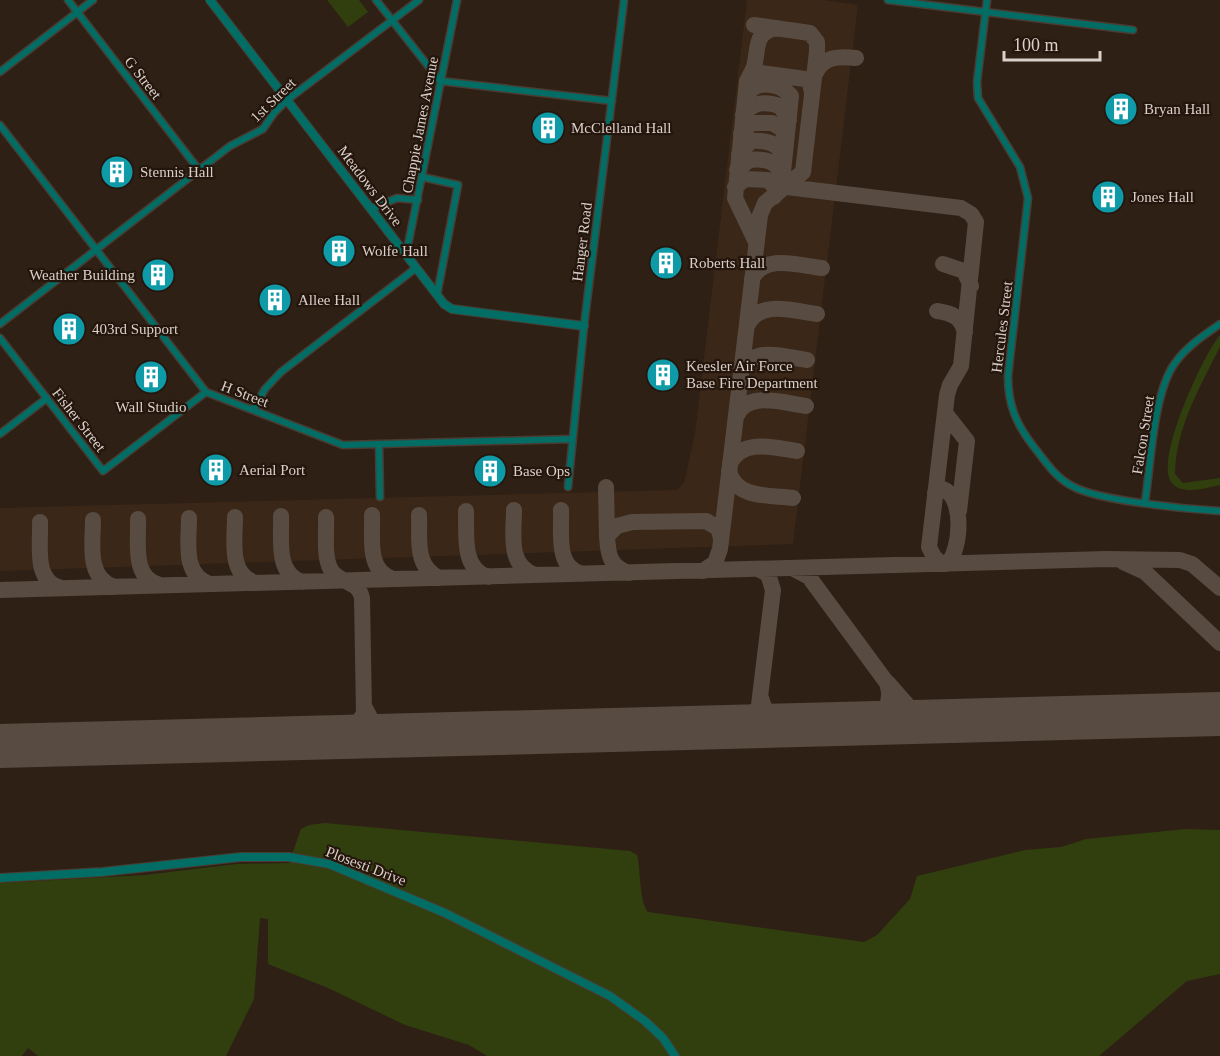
<svg xmlns="http://www.w3.org/2000/svg" width="1220" height="1056" font-family="Georgia,serif">
	<style>
		.built { fill: #3a2718 }
		.green { fill: #303f0d }
		.lines { fill: none; stroke-linecap: round; stroke-linejoin: round }
		.taxiway { stroke: #584c42; stroke-width: 16 }
		.runway { stroke: #584c42; stroke-width: 44 }
		.minor-casing { stroke: #4a3c32; stroke-width: 9 }
		.tertiary-casing { stroke: #4a3c32; stroke-width: 10 }
		.minor { stroke: #016d65; stroke-width: 6 }
		.tertiary { stroke: #016d65; stroke-width: 8 }
		.labels { text-anchor: middle; dominant-baseline: central; stroke-width: 4.5; stroke-linejoin: round; paint-order: stroke }
		.street-label { font-size: 15px; fill: #dad0c9; stroke: #24160c }
		.poi-label { font-size: 15px; fill: #dad0c9; stroke: #24160c; text-anchor: start }
	</style>
	<rect width="100%" height="100%" fill="#2e2015"/>
	<!-- built -->
	<path class="built" d="M747,0H823L858,5L793,544L0,571V508L677,490L684,483L695,433Z"/>
	<!-- green -->
	<path class="green" d="M327,0H359L368,12L348,27Z
		M1220,335V347C1200,387 1176,427 1175,474L1183,483L1220,478V485C1206,488 1181,496 1171,482C1155,459 1203,355 1220,335Z
		M325,823L630,851L637,855C641,870 639,902 648,912L864,942L877,935L910,899L917,876L1025,850L1061,847L1086,839L1186,829L1220,830V974L1187,981L1099,1056H487L469,1045L405,1025L328,988L268,964V919L260,918L254,999L226,1056H38L28,1048L22,1056H0V883L145,875L236,864L289,863L301,829L309,825Z"/>
	<g class="lines">
		<!-- taxiway -->
		<path class="taxiway" d="M754,72L805,79L810,83L812,93
			M815,74C823,56 839,56 856,58
			M746,97C754,79 779,82 791,96L782,181L777,194
			M743,115C753,102 764,101 780,106L789,120
			M741,134L751,123H772L782,129L786,142
			M739,154L751,141C767,140 781,143 784,160
			M737,170L749,160C764,158 779,161 782,177
			M735,187L745,179L768,180L777,189L774,197
			M787,187L961,208L971,214L976,222L961,366L950,385L947,395L929,547L934,557L942,564
			M756,242L735,198L747,81C749,77 752,72 754,67C759,49 753,32 777,28
			M943,264L964,271L971,286
			M752,279C764,253 800,266 822,268
			M937,311C952,313 961,317 965,332
			M747,326C759,299 793,311 817,314
			M741,371C753,345 785,357 807,360
			M945,413L967,441L959,511
			M736,417C746,390 784,403 806,406
			M730,463C744,438 773,448 797,451
			M729,471C735,499 771,495 793,498
			M606,487L607,536
			M935,493L943,489C965,497 961,551 947,564
			M514,510C514,534 507,565 535,575
			M561,510C562,533 555,567 582,574
			M466,511C467,535 461,568 488,577
			M372,515C373,538 366,570 393,579
			M419,515C420,539 414,566 439,578
			M281,516C282,539 275,573 302,582
			M235,517C235,540 228,575 256,583
			M326,517C327,532 323,556 331,570C339,584 358,579 362,598L364,713L355,728L342,737
			M189,518C189,542 182,575 210,584
			M138,519C139,542 131,578 160,585
			M93,520C93,544 86,577 114,587
			M40,522C41,545 33,581 61,588
			M1123,562L1145,572L1220,643
			M794,569L809,577L887,683C894,705 883,715 864,724
			M703,571L715,563L720,549L760,215L765,203L803,172L817,52V42L810,33L754,25
			M629,573C609,567 608,553 607,536L617,526L632,522L706,521L718,528L721,538
			M0,590L1107,559L1180,560L1192,564L1220,588
			M888,683L909,707L939,722
			M761,698L765,710L784,725
			M365,708L373,723L395,736
			M741,726L754,719L759,705L773,590L768,574L758,569"/>
		<!-- runway -->
		<path class="runway" d="M0,746L1220,714"/>
		<defs>
			<path id="minor" d="M68,0L199,170
				M376,0L440,81L612,101
				M888,0L1133,30
				M987,0L977,82L978,98L1020,167L1028,198L1008,376C1008,405 1016,424 1034,447C1045,461 1055,477 1072,486C1098,501 1187,509 1220,511
				M0,72L93,0
				M0,125L206,392L343,445L571,439
				M422,177L458,185L437,295
				M371,209L397,198L418,200
				M406,255L457,0
				M0,324L230,146L263,129L274,113L287,100L419,0
				M0,338L103,471L206,392
				M253,410L265,389L281,372L416,268
				M0,434L47,398
				M379,444L380,497
				M568,487L584,326L624,0
				M1145,502C1151,464 1153,393 1175,363C1186,347 1204,335 1220,324"/>
			<path id="tertiary" d="M210,0L444,304L452,309L584,326
				M0,878L102,872L241,857H289L329,864L445,913L610,996L645,1021L663,1038L675,1056"/>
		</defs>
		<!-- minor casing -->
		<use href="#minor" class="minor-casing"/>
		<!-- tertiary casing -->
		<use href="#tertiary" class="tertiary-casing"/>
		<!-- minor -->
		<use href="#minor" class="minor"/>
		<!-- tertiary -->
		<use href="#tertiary" class="tertiary"/>
	</g>
	<!-- icons -->
	<defs>
		<symbol id="building-disc" viewBox="-11 -11 22 22"><circle r="9.5" fill="#0f9aa8" stroke="#24160c"/><path d="M-4-6H4V6H1V3H-1V6H-4ZM-2.5-4.3h1.7v1.8h-1.7ZM.8-4.3h1.7v1.8H.8ZM-2.5-1h1.7V.8h-1.7ZM.8-1h1.7V.8H.8Z" fill="#fff"/></symbol>
	</defs>
	<g fill-rule="evenodd">
		<use href="#building-disc" x="1102" y="90" width="38" height="38"/>
		<use href="#building-disc" x="529" y="109" width="38" height="38"/>
		<use href="#building-disc" x="98" y="153" width="38" height="38"/>
		<use href="#building-disc" x="1089" y="178" width="38" height="38"/>
		<use href="#building-disc" x="320" y="232" width="38" height="38"/>
		<use href="#building-disc" x="647" y="244" width="38" height="38"/>
		<use href="#building-disc" x="139" y="256" width="38" height="38"/>
		<use href="#building-disc" x="256" y="281" width="38" height="38"/>
		<use href="#building-disc" x="50" y="310" width="38" height="38"/>
		<use href="#building-disc" x="644" y="356" width="38" height="38"/>
		<use href="#building-disc" x="132" y="358" width="38" height="38"/>
		<use href="#building-disc" x="197" y="451" width="38" height="38"/>
		<use href="#building-disc" x="471" y="452" width="38" height="38"/>
	</g>
	<g class="labels">
		<!-- street labels -->
		<g class="street-label">
			<text transform="translate(143 78) rotate(52)">G Street</text>
			<text transform="translate(273 100) rotate(-44)">1st Street</text>
			<text transform="translate(420 125) rotate(-79)">Chappie James Avenue</text>
			<text transform="translate(370 186) rotate(53)">Meadows Drive</text>
			<text transform="translate(582 242) rotate(-83)">Hanger Road</text>
			<text transform="translate(1002 327) rotate(-83)">Hercules Street</text>
			<text transform="translate(245 394) rotate(21)">H Street</text>
			<text transform="translate(79 420) rotate(52)">Fisher Street</text>
			<text transform="translate(1143 435) rotate(-81)">Falcon Street</text>
			<text transform="translate(366 866) rotate(21)">Plosesti Drive</text>
		</g>
		<!-- poi labels -->
		<g class="poi-label">
			<text x="1144" y="109">Bryan Hall</text>
			<text x="571" y="128">McClelland Hall</text>
			<text x="140" y="172">Stennis Hall</text>
			<text x="1131" y="197">Jones Hall</text>
			<text x="362" y="251">Wolfe Hall</text>
			<text x="689" y="263">Roberts Hall</text>
			<text x="135" y="275" text-anchor="end">Weather Building</text>
			<text x="298" y="300">Allee Hall</text>
			<text x="92" y="329">403rd Support</text>
			<text x="686" y="366">Keesler Air Force<tspan x="686" dy="17">Base Fire Department</tspan></text>
			<text x="151" y="407" text-anchor="middle">Wall Studio</text>
			<text x="239" y="470">Aerial Port</text>
			<text x="513" y="471">Base Ops</text>
		</g>
	</g>
	<!-- scale -->
	<path d="M1004 51v9h96v-9" fill="none" stroke="#dad0c9" stroke-width="3"/>
	<text x="1013" y="51" font-size="18" fill="#dad0c9" stroke="#24160c" stroke-width="4.5" paint-order="stroke">100 m</text>
</svg>
